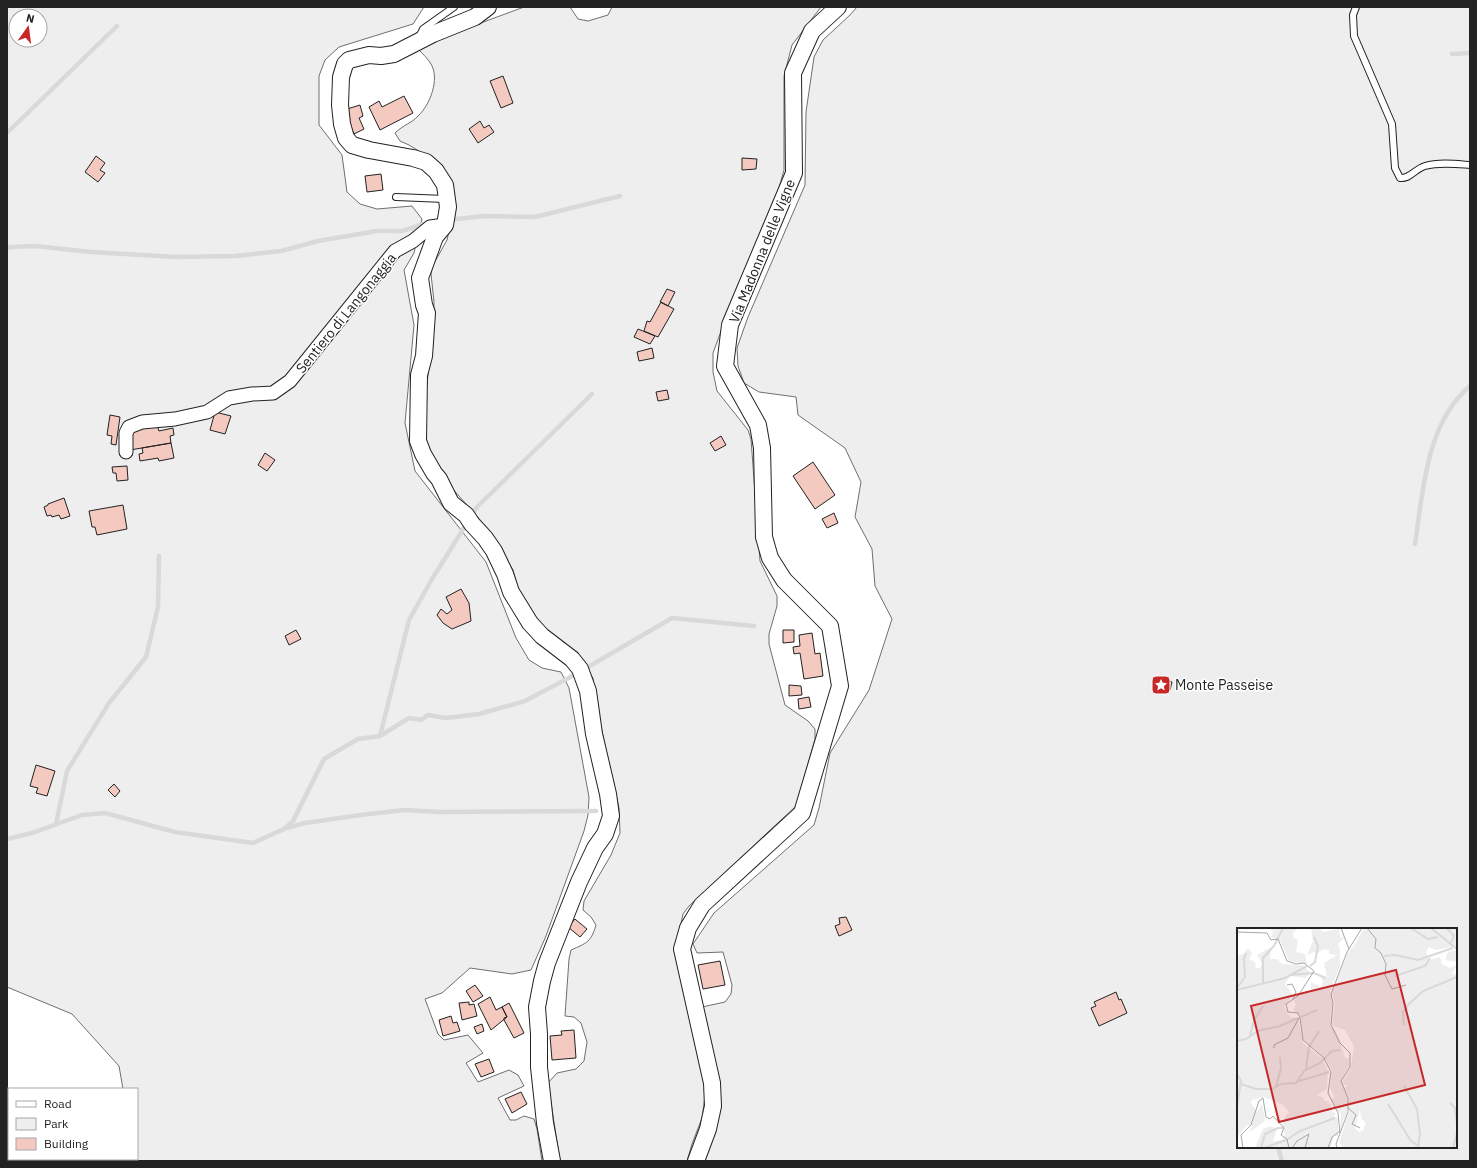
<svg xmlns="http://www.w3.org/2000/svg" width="1477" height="1168" font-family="'IBM Plex Sans',sans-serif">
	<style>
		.green { fill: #eee; stroke: #6f6f6f; fill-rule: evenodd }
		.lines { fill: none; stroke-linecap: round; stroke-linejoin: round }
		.stream { stroke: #d9d9d9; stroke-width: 4.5 }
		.building { fill: #f3c9c0; stroke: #222 }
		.service-casing { stroke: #222; stroke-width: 8 }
		.minor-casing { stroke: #222; stroke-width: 15 }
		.tertiary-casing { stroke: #222; stroke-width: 18 }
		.service { stroke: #fff; stroke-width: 6 }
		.minor { stroke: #fff; stroke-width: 13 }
		.tertiary { stroke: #fff; stroke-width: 16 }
		.labels { text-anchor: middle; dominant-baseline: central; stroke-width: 3; stroke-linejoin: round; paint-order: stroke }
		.street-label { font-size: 14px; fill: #222; stroke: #fff }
		.poi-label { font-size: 14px; fill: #222; stroke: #fff; text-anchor: start }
		.inset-river { fill: none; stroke: #d9d9d9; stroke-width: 2 }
		.inset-road { fill: none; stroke: #a7a7a7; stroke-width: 1 }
		.view { fill: #c62828; fill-opacity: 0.15; stroke: #c62828; stroke-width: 2 }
		.inset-edge { fill: none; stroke: #222; stroke-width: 2 }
	</style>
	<rect width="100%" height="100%" fill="#fff"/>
	<!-- green -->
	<path class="green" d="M7,7H424L413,24L339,47L325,60L319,76V125L342,155L347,192L360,204L377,209L412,206L422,219L414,253L404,270L414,325L405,423L415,471L486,562L516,638L529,660L542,668L561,672L569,688L589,797L588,815L584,831L546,936L531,970L512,974L470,968L442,993L425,999L438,1034L444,1040L468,1035L483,1053L466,1063L478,1082L509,1070L518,1075L524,1086L498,1098L510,1120H516L524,1116L534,1119L537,1129L542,1161H45L47,1159H137V1089H123L119,1066L72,1014L7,987ZM16,16H40V40H16Z
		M524,7H570L578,19L588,21L608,15L612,7H821L792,45L784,76V170L777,195L738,285L713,353V372L717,391L748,430L751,439L760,561L777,596V606L769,634V644L785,705L808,721L815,729V739L796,806L689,906L683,914L675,952L706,1089L702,1118L692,1144L687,1161H560L548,1083L557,1073L576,1069L584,1061L587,1042L581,1023L574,1017L565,1016L569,959L571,950C587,943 591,942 596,925L591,917L583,910L584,901L611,855L620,833L619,808L596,704L593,678L577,654L548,632L521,598L513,570L490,531L451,487L429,453L424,431L425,397L433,339L434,302L431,274L433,265L447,240L453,213L434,160L409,145L400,141L395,133C403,125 412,123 418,116C430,105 440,79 431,64C428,59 423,54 419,50L427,43Z
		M857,7H1470V1161H703L710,1145L702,1007L725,1002L731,994L732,985L723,952L697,953L693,944L714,913L814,825L819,808L830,753L869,690L892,619L875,586L872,549L855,517L861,482L845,448L798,415L796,397L759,392L744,383L738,366L737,348L748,317L805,185L806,112L814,57L823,40L850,15ZM1238,929H1456V1147H1238Z"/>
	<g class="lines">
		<!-- stream -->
		<path class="stream" d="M1452,54L1470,53
			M7,133L117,26
			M448,220L484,216L535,217L620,196
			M7,248L11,247L35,246L91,252L176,257L235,256L281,251L318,241L377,231H402L427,223
			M471,516L477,507L592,394
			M1415,544C1423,491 1426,423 1470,386
			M380,736L409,620L432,579L467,523
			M56,824L67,771L109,703L146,657L158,607L159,556
			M287,828L305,823L361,815L404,810L440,812L596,811
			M7,839L32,833L82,815L105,813L175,832L253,843L284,829L293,821L324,759L358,739L380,736L409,718L421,720L428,715L446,718L479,714L525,701L576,674L672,618L754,626
			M1278,1147L1282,1161"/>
	</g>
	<!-- building -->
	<path class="building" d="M503,76L513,103L501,108L490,81Z
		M404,96L413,113L380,130L369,107L379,101L382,107Z
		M360,105L363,116L359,118L364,129L354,134L348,120H350L347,109Z
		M480,121L484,128L489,125L494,132L478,143L469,129Z
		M96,156L105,163L100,170L105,173L98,182L85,172Z
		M742,158L757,159L756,169L742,170Z
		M381,174L383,190L367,192L365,176Z
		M667,289L675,292L668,306L660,302Z
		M661,302L674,309L658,337L644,331L647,321L650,322Z
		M638,329L655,336L650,344L634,337Z
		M652,348L654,358L639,361L637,352Z
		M667,390L669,399L658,401L656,392Z
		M215,412L231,416L225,434L210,430Z
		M110,415L120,417L116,445L111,444L112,436L107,435Z
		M157,425L159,431L173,428L174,435L170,436L171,443L130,450L129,432Z
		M721,436L726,445L715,451L710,443Z
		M171,443L174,458L159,461L158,458L140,461L139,454L143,453L142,448Z
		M265,453L275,460L267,471L258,465Z
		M813,462L835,495L815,509L793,476Z
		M127,466L128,480L117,481L116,473H113L112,467Z
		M64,498L70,516L61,519L59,515L52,517L51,515L47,516L44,507L48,505V504Z
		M123,505L127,529L97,535L95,527H92L89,511Z
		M834,513L838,523L827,528L822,519Z
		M461,589L469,603L471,621L452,629L443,623L437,615L441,609L447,614L452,610L446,597Z
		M296,630L301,639L289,645L285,636Z
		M783,630H794V642L783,643Z
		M812,633L815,654L820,653L823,676L804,679L800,653L794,654L793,647L800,646L799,635Z
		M1165,679L1172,682L1170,690L1163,688Z
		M789,685L801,686L802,695L789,696Z
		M809,697L811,707L799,709L798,699Z
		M36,765L55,771L47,796L36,793L38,788L30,786Z
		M114,784L120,791L115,797L108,790Z
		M846,917L852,930L839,936L835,926L840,924L839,918Z
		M575,919L587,929L580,937L568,927Z
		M720,961L725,985L703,989L698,965Z
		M475,985L483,996L473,1002L466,991Z
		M1116,992L1119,1000L1121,999L1127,1013L1099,1026L1091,1008L1096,1006L1094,1002Z
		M490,997L496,1010L502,1007L507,1017L491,1030L478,1004Z
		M469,1002V1005L474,1004L477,1016L462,1020L459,1003Z
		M509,1003L524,1033L514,1038L504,1020V1018L507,1017L502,1007Z
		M451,1016L453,1023L457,1022L460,1031L443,1036L439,1020Z
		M482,1024L484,1031L477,1034L474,1027Z
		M574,1030L576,1058L552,1060L550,1036L562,1035L561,1031Z
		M489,1059L494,1072L481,1077L475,1064Z
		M521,1092L527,1104L512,1113L505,1099Z"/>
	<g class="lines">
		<defs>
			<path id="service" d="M1356,7L1353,15L1354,36L1392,124L1395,168L1400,178C1410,179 1415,169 1425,166C1439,162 1456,164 1470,165
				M419,37L423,29L454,7
				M396,197L445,199"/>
			<path id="minor" d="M126,452V433L129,427L142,422L175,419L207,412L229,398L252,394L273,393L290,381L395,251L413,241L430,227L445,225"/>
			<path id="tertiary" d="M488,7L475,17L433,34L394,54L381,56L369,55L349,60L345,64L341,77L340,105L342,124L346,138L352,145L369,150L413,158L426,162L436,171L445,185L448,207L445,225L435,237L420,278L424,305L427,313L424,356L419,375L418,441L423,454L434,473L439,479L451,503L466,515L472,524L485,538L494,551L505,574L511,592L530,623L542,636L572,659L580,669L588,691L594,734L608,794L611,816L605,834L595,848L579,882L547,963L542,981L537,1007L539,1034V1067L545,1123L552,1161
				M696,1161L708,1129L713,1106L712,1083L682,949L688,928L702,905L802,813L840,686L830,626L784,580L770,558L764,537L762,448L758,425L725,366L730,325L794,173L793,73L812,31L838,7"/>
		</defs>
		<!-- service casing -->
		<use href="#service" class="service-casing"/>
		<!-- minor casing -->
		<use href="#minor" class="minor-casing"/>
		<!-- tertiary casing -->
		<use href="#tertiary" class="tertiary-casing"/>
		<!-- service -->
		<use href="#service" class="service"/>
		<!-- minor -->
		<use href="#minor" class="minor"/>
		<!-- tertiary -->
		<use href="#tertiary" class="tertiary"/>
	</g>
	<!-- icons -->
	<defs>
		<symbol id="sight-square" viewBox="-11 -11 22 22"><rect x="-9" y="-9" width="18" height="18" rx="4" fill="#c62828" stroke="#fff"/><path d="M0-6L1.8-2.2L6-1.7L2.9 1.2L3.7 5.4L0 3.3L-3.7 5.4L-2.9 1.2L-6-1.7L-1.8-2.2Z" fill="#fff"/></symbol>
	</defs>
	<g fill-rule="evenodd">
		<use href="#sight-square" x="1150" y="674" width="22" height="22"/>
	</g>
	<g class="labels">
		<!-- street labels -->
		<g class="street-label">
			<text transform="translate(762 251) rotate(-68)">Via Madonna delle Vigne</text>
			<text transform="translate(346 313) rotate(-51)">Sentiero di Langonaggia</text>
		</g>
		<!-- poi labels -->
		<g class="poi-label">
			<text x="1175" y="685">Monte Passeise</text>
		</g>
	</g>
	<!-- overview -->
	<g transform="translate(1237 928)">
		<rect width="220" height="220" fill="#fff"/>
		<path d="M32,0H61L56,5L57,10L61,12L59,24L68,26L70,36L52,33L43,12L34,9L36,4ZM82,0L86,4L102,1L103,10L106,9L105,5L107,10L101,16L103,23V38L93,63L95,76L93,98L99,103L108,129L112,131V138L104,152L110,168V184L103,204L104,186L100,183L102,179L99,180L94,172L97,169L93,159L95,143L89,131L66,111L63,87L56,82L59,77L57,72L67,64L74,65V54L84,59L86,54L84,49L90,50L87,35L100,27L92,26V22L86,21L80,26L77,24L70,27L76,13L74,1ZM127,0H220V18L198,22L192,19L189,24L192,32L203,29L205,36L212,40L220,37L215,46H220V220H108L102,215L112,184V169L108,160L110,158L105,155L114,140L117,118L108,102L96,98L95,95L98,77L95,64L111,24L117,18ZM123,181L124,190L129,195L126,203L122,204L118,200ZM34,19L33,31H40L45,36L66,37L73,44L69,50L54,48L50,52L48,56L56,67L47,78L53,89L61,90L66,115L86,131L91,143L90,161L80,167L87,170V173H92L90,175L94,176L95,184L99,185L97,189L101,190V208H97L93,220H18L26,201L33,198L40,201L36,213L46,212L48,208L45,196L50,186L53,185L46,177L27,169L15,172L14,175L20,184L25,176L28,193L13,204L15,197H10L2,207L0,218V28L6,26L11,20L15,25L12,31L18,34L19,40H23L25,35L20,27ZM220,22V34L208,32L211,24Z" fill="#eee" fill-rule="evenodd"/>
		<path class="inset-river" d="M174,0L191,11L201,9M194,0L220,21M210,0L217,8L213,17M147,28L158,27L181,32L216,20M73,38L78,34L81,18L77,9M53,47L77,45L89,50M158,48L188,38L193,30M26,56V30L37,18L46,0M0,60L8,49L7,31L9,25M0,62L48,50L70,38M64,89L80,82M167,97L166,84L171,77L186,63L220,49M13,108L17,92L26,78M0,113L9,111L21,103L43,98L61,90M69,141L72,119L82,103M0,146L4,153L0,180M62,153L92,144M4,156L19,161H35L44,156L59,155L67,143L83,135L95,123L103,122M39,158L44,140L43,129M167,158L180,181L183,206L181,220M213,175L218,180L220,196M151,176L174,213L182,218M51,211L63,203L98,190M24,220L28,206L41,200H46M27,220L49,212M216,220L220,205"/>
		<path class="inset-road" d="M104,0L112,21M130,0L139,11L138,20L144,25L149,36L148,47L155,61L169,57M0,4L30,5L34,12L41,11L50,33L59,36L67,35L77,43L61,68L49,76L51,84L61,85L63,90M50,57L55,56L59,64L56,71M63,90L66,112L87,130L94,144L91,165L101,185L103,205M37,120V117L51,110L62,90M110,179L119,187L115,196L123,200M6,220L4,207L14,197L22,173L26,170L29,189L33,191L36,188L47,200L44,207L50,211L52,220M55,220L60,213L72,206L68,220M91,220L95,209L103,203M100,220L99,216L111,184V170L104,153L113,139V125L103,115L94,97L96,76L94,66L110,24L125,0"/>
		<path class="view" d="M159,42L188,157L42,194L14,78Z"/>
		<rect width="220" height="220" class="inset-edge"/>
	</g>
	<!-- border -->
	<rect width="1477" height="1168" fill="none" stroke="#222222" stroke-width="16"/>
	<!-- legend -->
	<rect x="8" y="1088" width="130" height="72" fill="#ffffff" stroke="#a7a7a7"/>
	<rect x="16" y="1101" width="20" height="6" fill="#ffffff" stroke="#a7a7a7"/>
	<text x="44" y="1108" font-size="12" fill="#222222">Road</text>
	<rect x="16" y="1118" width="20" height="12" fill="#eeeeee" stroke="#a7a7a7"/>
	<text x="44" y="1128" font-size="12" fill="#222222">Park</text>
	<rect x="16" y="1138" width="20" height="12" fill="#f3c9c0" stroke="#a7a7a7"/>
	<text x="44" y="1148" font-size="12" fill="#222222">Building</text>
	<!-- north arrow -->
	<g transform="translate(28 28) rotate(14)"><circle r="19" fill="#ffffff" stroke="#a7a7a7"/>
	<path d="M0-3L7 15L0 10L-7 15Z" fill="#c62828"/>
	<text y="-6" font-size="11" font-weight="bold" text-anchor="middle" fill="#222222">N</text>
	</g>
</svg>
